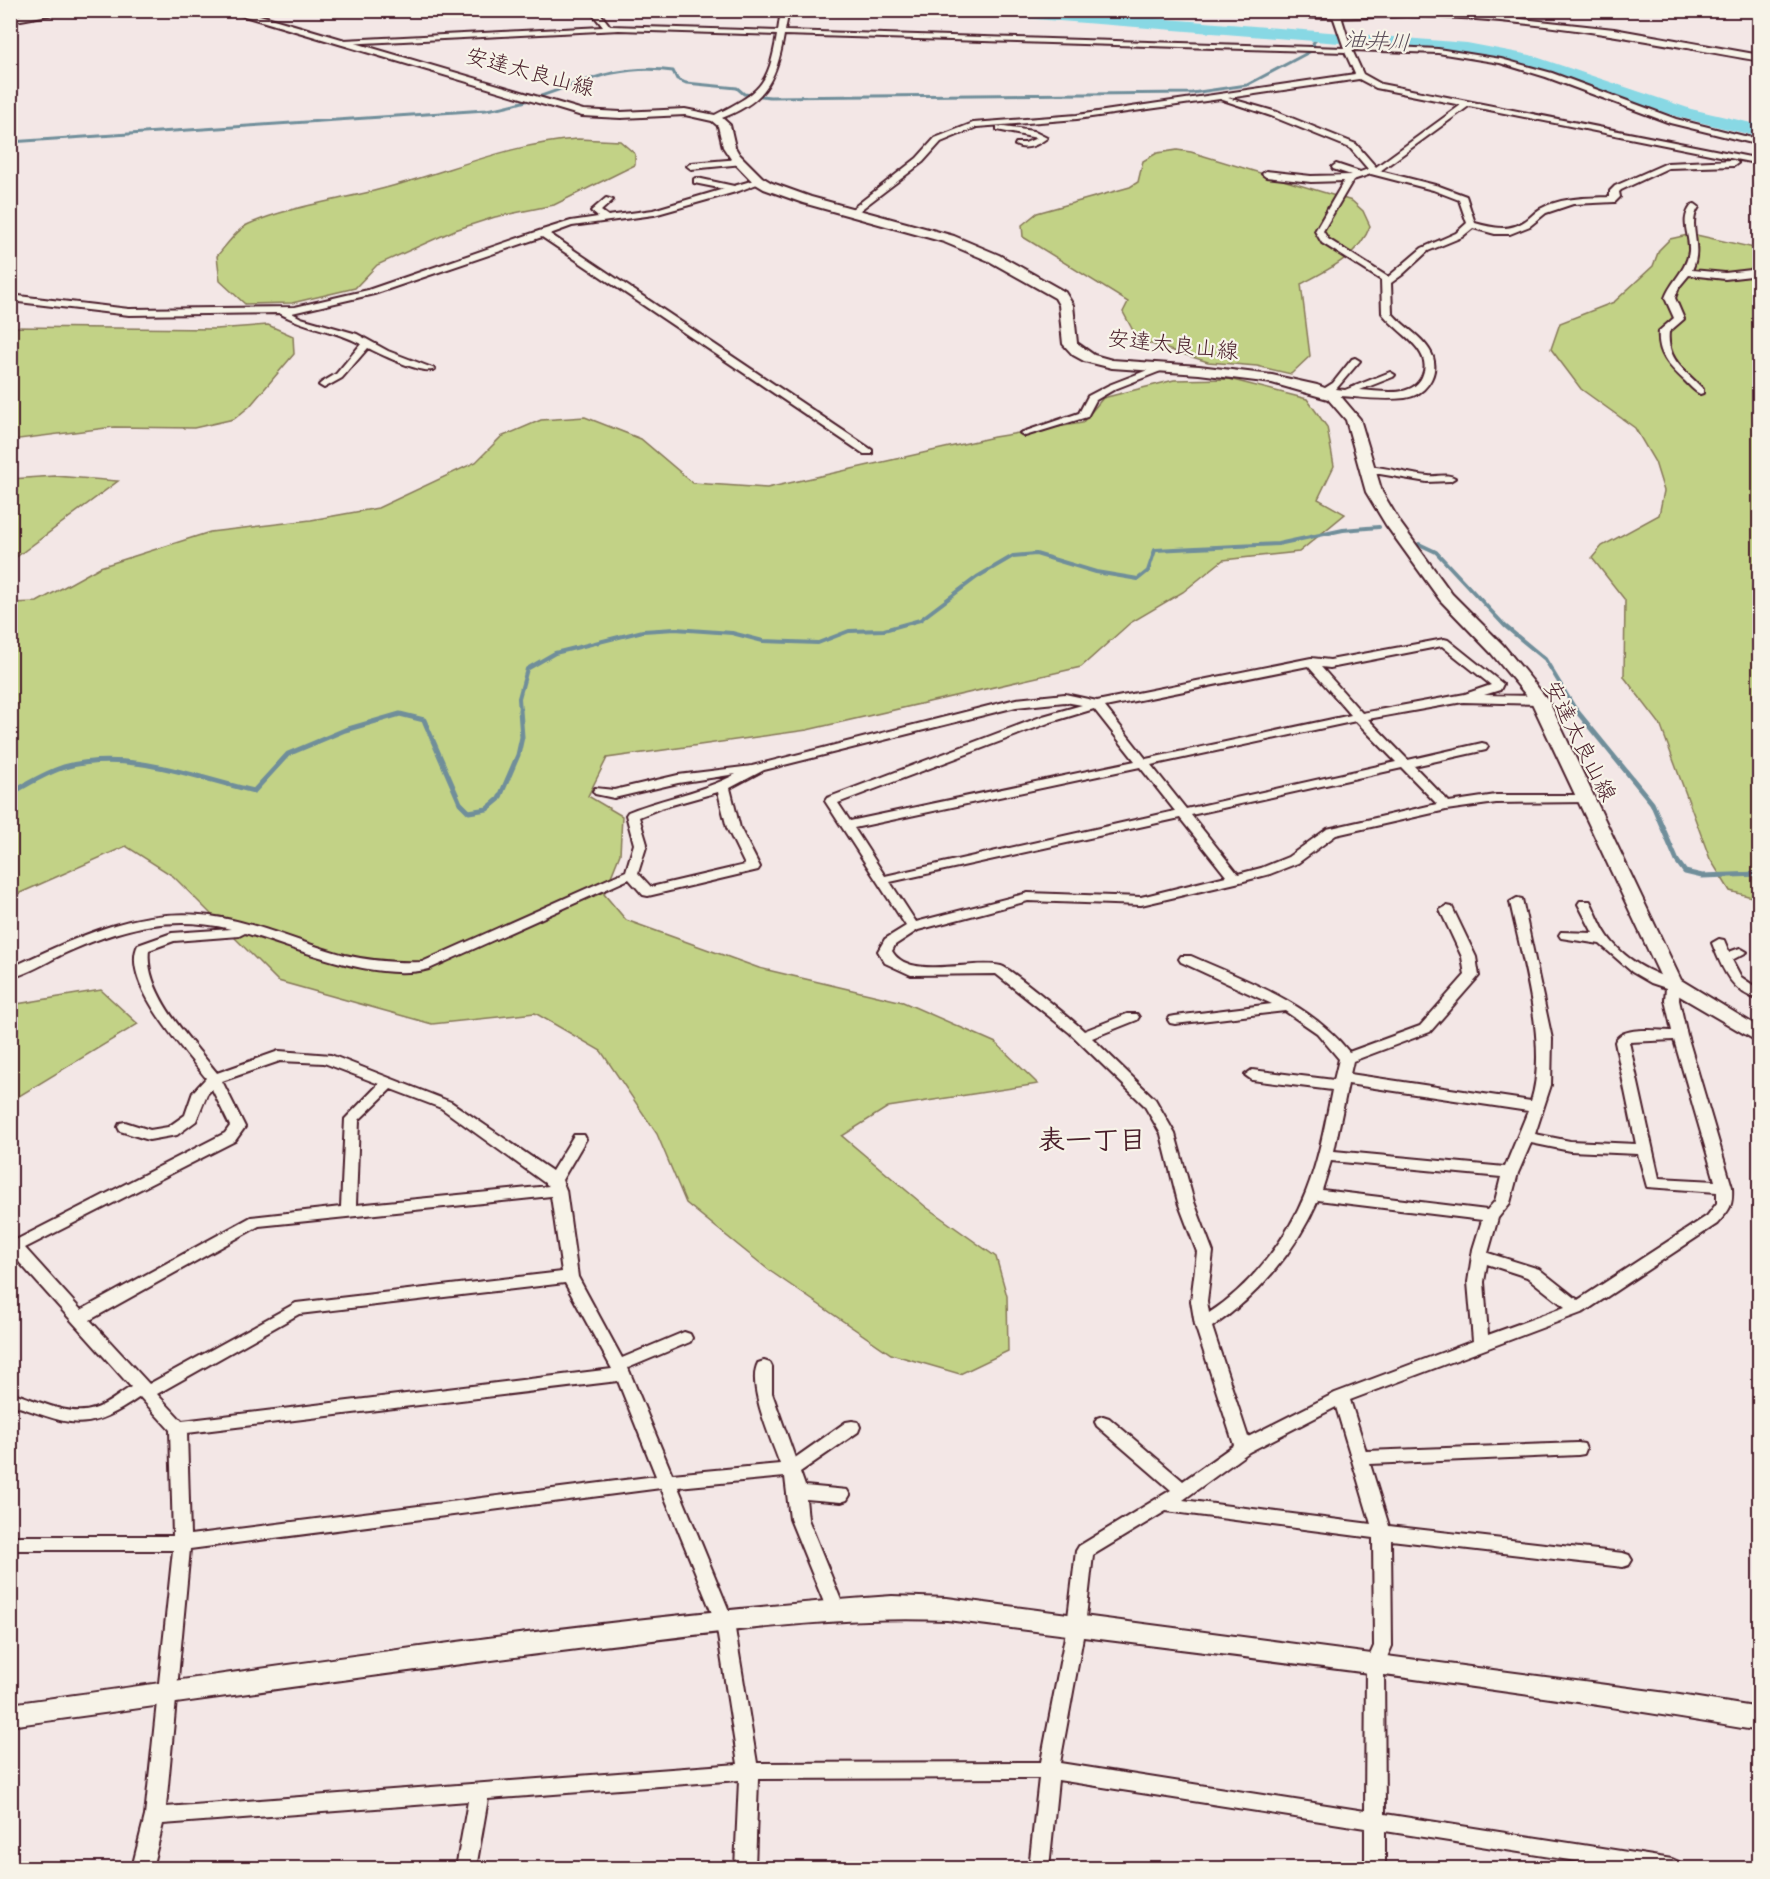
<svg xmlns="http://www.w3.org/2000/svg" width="1770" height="1879" font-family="Caveat,'Klee One',sans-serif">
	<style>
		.green { fill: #c2d286; stroke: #867858; stroke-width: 1.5 }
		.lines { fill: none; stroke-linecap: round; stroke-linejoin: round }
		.stream-far2 { stroke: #6f8e9a; stroke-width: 3 }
		.stream-far1 { stroke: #6f8e9a; stroke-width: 4 }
		.stream { stroke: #6f8e9a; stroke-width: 5 }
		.river { fill: #88d8e4; fill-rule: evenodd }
		.street-casing { stroke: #4a1f2b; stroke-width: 4 }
		.secondary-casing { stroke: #4a1f2b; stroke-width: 4 }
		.street { fill: #f7f3e8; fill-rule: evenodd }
		.secondary { fill: #f7f3e8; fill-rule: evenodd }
		.labels { text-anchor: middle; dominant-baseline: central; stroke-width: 4.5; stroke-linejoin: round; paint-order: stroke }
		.far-water-label { font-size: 22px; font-style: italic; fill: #5a4d59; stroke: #f7f3e8 }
		.far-street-label { font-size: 22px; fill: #4a1f2b; stroke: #f7f3e8 }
		.neighbourhood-label { font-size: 27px; font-weight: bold; fill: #4a1f2b; stroke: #f7f3e8 }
	</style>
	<rect width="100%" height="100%" fill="#f3e7e6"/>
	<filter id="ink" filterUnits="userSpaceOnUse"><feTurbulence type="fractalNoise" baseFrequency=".0167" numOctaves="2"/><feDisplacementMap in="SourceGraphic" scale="12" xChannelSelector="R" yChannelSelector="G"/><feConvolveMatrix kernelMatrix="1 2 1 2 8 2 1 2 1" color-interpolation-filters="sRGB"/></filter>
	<g filter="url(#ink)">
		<!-- green -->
		<path class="green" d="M578,139L620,141L635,154V165L554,205L495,217L455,230L377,265L355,288L292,303L245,304L220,281L217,256C225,247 237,229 249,224C293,205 343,200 389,187C453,170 512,143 578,139Z
			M1177,150L1191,152L1352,201L1363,211L1370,226C1360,255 1326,271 1301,284L1310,356L1291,374L1257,366L1208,362L1138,340L1123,312L1128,302L1023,237L1022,225L1037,213L1130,187L1138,182L1143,161L1157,153Z
			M1692,234L1759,249V899L1730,891L1710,859L1660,724L1624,677L1625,600L1592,558L1602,546L1659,515L1664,491L1655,462L1635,428L1581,389L1551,349L1560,323L1614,302L1653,266L1659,250L1670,239Z
			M268,325L293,336L294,354L250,406L234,419L194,428L114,427L11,440V327L216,329Z
			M1229,379L1307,399L1327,427L1334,466L1318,499L1345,514L1299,552L1223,560L1183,592L1130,623L1081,667L807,730L607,758L588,796L622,816L620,854L604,894L626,920L759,968L903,1002L996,1043L1038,1084L888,1107L842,1136L926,1207L996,1257L1007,1296L1008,1351L960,1374L891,1354L770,1271L686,1203L657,1134L601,1051L535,1013L432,1024L278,981L173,876L126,846L11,897L10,603L37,602L100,567L210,532L311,520L378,508L476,462L501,437L541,420L585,417L641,439L693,483L767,488L994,437L1082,423L1103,398L1174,380Z
			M55,476L118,481L11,561V479Z
			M101,990L138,1024L11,1101V1005Z"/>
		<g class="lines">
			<!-- stream-far2 -->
			<path class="stream-far2" d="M10,142L486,110C553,101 601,60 673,71L677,79L686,83L737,88L744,94L770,97L1192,93L1247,85L1315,49L1313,43L1317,39"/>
			<!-- stream-far1 -->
			<path class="stream-far1" d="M1419,544L1436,552L1505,626L1545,659L1577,712
				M520,712L519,698L527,669L555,653L643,631L675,629L732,633L763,641L818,643L849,631L884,630L920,620L977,577L1013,556L1036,554L1096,572L1138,579L1148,571L1155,550L1278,544L1343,530L1379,527"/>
			<!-- stream -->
			<path class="stream" d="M1576,710L1652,803L1677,861L1685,872L1702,876L1760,874
				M10,794C27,784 45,773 64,767C126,749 194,777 254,791L288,754L345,730L400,714L424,720L460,803L469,812L487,809L499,799L518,755L522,737L520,710"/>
			<!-- river -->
			<path class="river" d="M975,10H1055L1467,43L1530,55L1691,109L1760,125V137L1678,117L1520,64L1467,53L983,15Z"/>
			<defs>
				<path id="street" d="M593,10H601L600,13L610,26L778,31L781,10H789L785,31L1344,48L1333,16L1337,14L1341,16L1350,45L1438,49L1501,59L1552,73L1676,119L1760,140V145L1670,123L1546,77L1500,63L1438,53L1352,50L1363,74L1381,84L1760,159V164L1469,106L1380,171L1439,186L1466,196L1475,223C1493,228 1509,232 1525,221C1530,218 1535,212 1540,209C1562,197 1586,198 1610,197V191L1615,186L1667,163L1734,160L1738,163L1734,166L1668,168L1621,190L1619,192L1620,197L1615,202L1573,204L1546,213L1530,226L1510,234H1495L1473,228L1462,237L1428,251L1402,275L1391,283L1392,313C1404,328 1426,338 1433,357C1439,376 1424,396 1405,398C1379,401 1351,396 1325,395L1322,394V390L1333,383L1352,359L1355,358L1360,361L1336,389L1345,390L1390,372L1395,375L1393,377L1360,390C1382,391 1417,400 1424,371C1426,363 1423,356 1418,349C1408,336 1393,327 1382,313L1381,280L1322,243L1315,231L1344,181L1311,182L1266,177L1262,174L1266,171L1311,176L1351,175L1333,169L1332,167L1336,164L1360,172L1368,169L1350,148L1271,116L1220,99L1077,119L977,127L941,142L923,162L855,214L848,212L917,158L935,138L973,123L1077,115L1355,74L1345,52L784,35C776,83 763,104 716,120L712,118L713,116C759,92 768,88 777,35L619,30L344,44L340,42L344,40L603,27L592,13ZM1359,79L1376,88L1461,105L1376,167L1356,144L1277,112L1228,98ZM1371,174L1433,190L1459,200L1467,223L1456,233L1422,248L1388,277L1328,239L1323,231L1353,180Z
					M997,126L1033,131L1047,138C1038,145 1026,151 1015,145L1016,143H1025L1037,138L997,130Z
					M740,159L744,162L743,164L691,169L687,166L691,163Z
					M697,178L734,186L761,178L765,181L739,191L654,215L572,226L550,234L872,450V454H864L542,237L374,294L292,313L301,318L357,334L388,351L435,369C425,376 380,354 368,348L342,378L324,388L319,385L321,383L336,374L361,344C335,330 305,328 279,313L129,315L10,301V295L129,309L295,307L368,290L539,231L571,221L598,217L591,211L606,198L613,200L601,211L608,216L653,210L724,189L694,183V179Z
					M1695,204L1699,207C1686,225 1704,246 1692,270L1725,273L1760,269V275L1725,279L1689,275L1679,287L1675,298L1684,319L1669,332C1666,360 1686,371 1703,389V393L1700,394C1694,391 1690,386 1685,381C1669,366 1657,354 1659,331L1674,318L1665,298C1671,281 1687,270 1689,251C1690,233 1679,221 1692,205Z
					M1163,364L1168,367L1166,369L1115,389L1096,400L1087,417L1025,436L1020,433L1079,413L1088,396L1109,385Z
					M1366,466C1387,467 1407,474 1428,476C1437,477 1448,473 1455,478L1450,481L1427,482L1362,471V467Z
					M1444,639L1448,640L1503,684L1500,690L1484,695L1539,696L1545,700L1539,704L1463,702L1368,719L1408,760L1482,743L1486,744L1488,747L1486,750L1414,766L1449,802L1496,795H1586L1590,796L1592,799L1590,802L1496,803L1446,810L1336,835L1298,863L1270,874L1240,882L1141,905L1028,901L918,930L895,945L892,951C909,981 972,959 1001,966C1010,968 1074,1021 1084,1031L1127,1014H1137L1139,1017L1137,1020L1092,1038L1155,1099L1175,1134L1194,1202L1213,1252L1207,1301L1209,1313C1251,1286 1288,1238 1306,1192C1319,1159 1325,1125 1332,1090L1252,1080L1245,1075L1252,1070L1334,1080L1339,1059L1317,1033L1285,1011L1175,1024L1170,1023L1168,1020L1170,1017L1175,1016L1272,1004L1181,962L1179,959L1181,956H1191C1247,981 1309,1002 1349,1052L1420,1026L1465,975L1462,957L1440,910L1447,906L1452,907L1476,957L1479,976L1430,1032L1353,1061L1350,1074L1531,1101C1549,1046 1522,959 1510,902L1517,898L1522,899L1552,1039L1551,1085L1535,1134L1570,1141L1636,1144L1615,1042C1621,1025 1657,1031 1672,1031L1665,1000L1666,988L1651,983L1632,972L1600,944L1561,938L1559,935L1561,932L1593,933L1578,904L1580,901H1590C1596,912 1600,925 1607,935C1623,959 1651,974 1678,981L1680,984L1679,1000L1687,1035L1732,1187C1733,1207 1730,1209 1717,1224L1584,1312L1350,1400L1366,1451L1578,1443L1584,1444L1586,1449L1584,1454L1578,1455L1370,1464L1389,1526L1623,1553L1629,1555L1632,1560L1629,1565L1623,1567L1391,1540L1392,1646L1384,1664L1385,1814L1672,1859L1679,1862L1682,1868H1620L1385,1831V1868H1365V1828L1058,1780L1049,1868H1029L1039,1778L758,1779L755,1868H735L739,1780L488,1799L476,1868H456L468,1801L163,1824L152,1868H132L145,1816L173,1550H10V1536H173L170,1430L140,1397C83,1436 72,1424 10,1404V1392C35,1399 69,1418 94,1409C107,1405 119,1394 131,1387L10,1252V1243L225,1133L230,1126L212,1089L207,1094L196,1121L177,1135L149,1140L120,1131L118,1127L120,1123L125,1122L150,1130L168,1127L185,1115L193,1092L206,1078C185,1051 120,981 138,945L172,933L231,929C168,914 118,929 61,955C45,963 28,974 10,978V968C73,939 138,906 210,916C256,922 300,943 345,955C371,961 396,963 422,962L626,871L634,844L626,815L628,812C663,798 703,792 736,774L678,783L614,798L595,794L593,791L595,788L614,790L678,775L752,766L1016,699L1065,694L1097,701L1311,658L1330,660ZM1442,646L1491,685L1465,694L1362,713L1321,667L1330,668ZM1308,666L1351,715L1146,759L1105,707ZM1065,702L1082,705L1043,716L827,798L825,801L906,926L885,939L878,951L885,963L911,975L996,974L1070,1033L1144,1105L1161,1134L1178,1202L1197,1252L1191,1301L1195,1325L1234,1445L1183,1481L1109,1418L1103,1416L1097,1418L1095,1422L1097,1426L1171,1490L1079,1546L1076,1551L1067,1626L1041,1762L757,1763L734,1623L678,1487L785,1477L790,1519L827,1610L830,1615L836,1617L842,1615L845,1610L808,1519L806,1499L841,1502L847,1500L850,1495L847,1490L805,1486L800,1472L858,1432L860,1427L858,1422L852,1421L846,1422L795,1458L772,1393V1367L770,1363L764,1361L758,1363C746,1385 772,1441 780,1464L672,1474L628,1368L690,1342L692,1338L690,1334L684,1332L622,1358L578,1277L566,1190L562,1180L586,1139L584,1135H574L552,1171L451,1102L331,1055L279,1051L217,1073C192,1041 144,994 149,950L174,941L239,936L245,933C296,948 376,983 429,969L629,879L643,895L648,896L758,870L760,867L740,828L730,788L764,770L1016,707ZM1094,709L1135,761L850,821L838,803L1051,722ZM1356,721L1396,762L1186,809L1151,765ZM1140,767L1175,811L885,876L854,828ZM1402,768L1437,804L1327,829L1288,857L1261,868L1238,874L1191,815ZM718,792L727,828L745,865L651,887L638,873L647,844L639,817L661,808ZM1180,818L1226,876L1141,897L1028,893L916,922L890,882ZM1674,1040L1715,1181L1659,1178L1629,1042ZM280,1061L324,1063L379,1084L345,1119L341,1207L251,1217L81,1310L25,1248L235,1141L245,1127L222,1081ZM1348,1084L1528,1111L1505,1167L1334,1151ZM391,1089L441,1108L549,1186L356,1205L359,1120ZM1531,1143L1570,1151L1638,1154L1647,1187L1717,1192V1203L1707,1216L1578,1300L1539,1269L1488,1253L1498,1218L1510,1203L1518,1173ZM1331,1161L1501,1177L1495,1201L1487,1210L1322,1190ZM551,1196L562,1272L296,1303L149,1384L90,1320L259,1226ZM1318,1200L1482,1220L1473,1249L1468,1282L1473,1341L1335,1393L1248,1437L1212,1327C1257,1297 1296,1251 1318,1200ZM1487,1264L1527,1277L1565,1307L1488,1335L1484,1282ZM565,1283L612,1369L182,1421L157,1394L299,1314ZM618,1381L656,1476L190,1535L187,1433ZM1336,1407L1371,1524L1183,1500L1249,1452ZM661,1488L716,1623L738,1764L166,1807L190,1549ZM1166,1511L1373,1538L1374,1646L1366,1664L1365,1811L1060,1763L1085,1626L1093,1555Z
					M1719,939L1724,940L1729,952L1740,948L1747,952L1732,960L1741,977L1760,990V1000C1731,992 1722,968 1712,943Z"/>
				<path id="secondary" d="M46,10H76L10,22V16Z
					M224,10H243L583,110L621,112L685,109L720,116L730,125L735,147L739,154L762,177L772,183L811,197L954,236L999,255L1065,292L1073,305L1077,343L1094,355L1112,360L1199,366L1272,375L1317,385L1338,393L1360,419L1382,492L1401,524L1452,594L1503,645L1548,700L1681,980L1760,1028V1043L1666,988L1531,701L1491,653L1440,600L1386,525L1366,492L1346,420L1328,399L1272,383L1199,374L1112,368L1084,361L1073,355L1063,344L1059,305L1055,298L989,261L944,242L803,203L764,189L754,183L731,159L723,147L718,126L712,121L685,115L621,118L582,116Z
					M1274,10L1458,12L1614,29L1760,55V61C1643,40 1524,17 1406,16C1379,16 1293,23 1274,10Z
					M892,1596L947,1598L1667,1693L1760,1708V1731C1490,1685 1218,1654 947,1620C832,1615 717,1633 602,1646C405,1670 208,1699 10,1726V1704C304,1664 597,1617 892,1596Z"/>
			</defs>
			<!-- street casing -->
			<use href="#street" class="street-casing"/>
			<!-- secondary casing -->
			<use href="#secondary" class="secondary-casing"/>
			<!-- street -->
			<use href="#street" class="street"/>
			<!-- secondary -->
			<use href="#secondary" class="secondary"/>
		</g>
	</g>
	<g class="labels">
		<!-- far-water labels -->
		<g class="far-water-label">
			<text transform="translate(1377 41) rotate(4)">油井川</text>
		</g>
		<!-- far-street labels -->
		<g class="far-street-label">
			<text transform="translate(530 72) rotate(15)">安達太良山線</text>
			<text transform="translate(1173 345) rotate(6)">安達太良山線</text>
			<text transform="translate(1580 741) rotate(63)">安達太良山線</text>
		</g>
		<!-- neighbourhood labels -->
		<g class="neighbourhood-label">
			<text x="1092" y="1140">表一丁目</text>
		</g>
	</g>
	<!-- margin -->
	<rect width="1770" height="1879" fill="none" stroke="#f7f3e8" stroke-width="36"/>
	<rect x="18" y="18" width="1734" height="1843" fill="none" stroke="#4a1f2b" stroke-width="2" filter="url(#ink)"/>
</svg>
